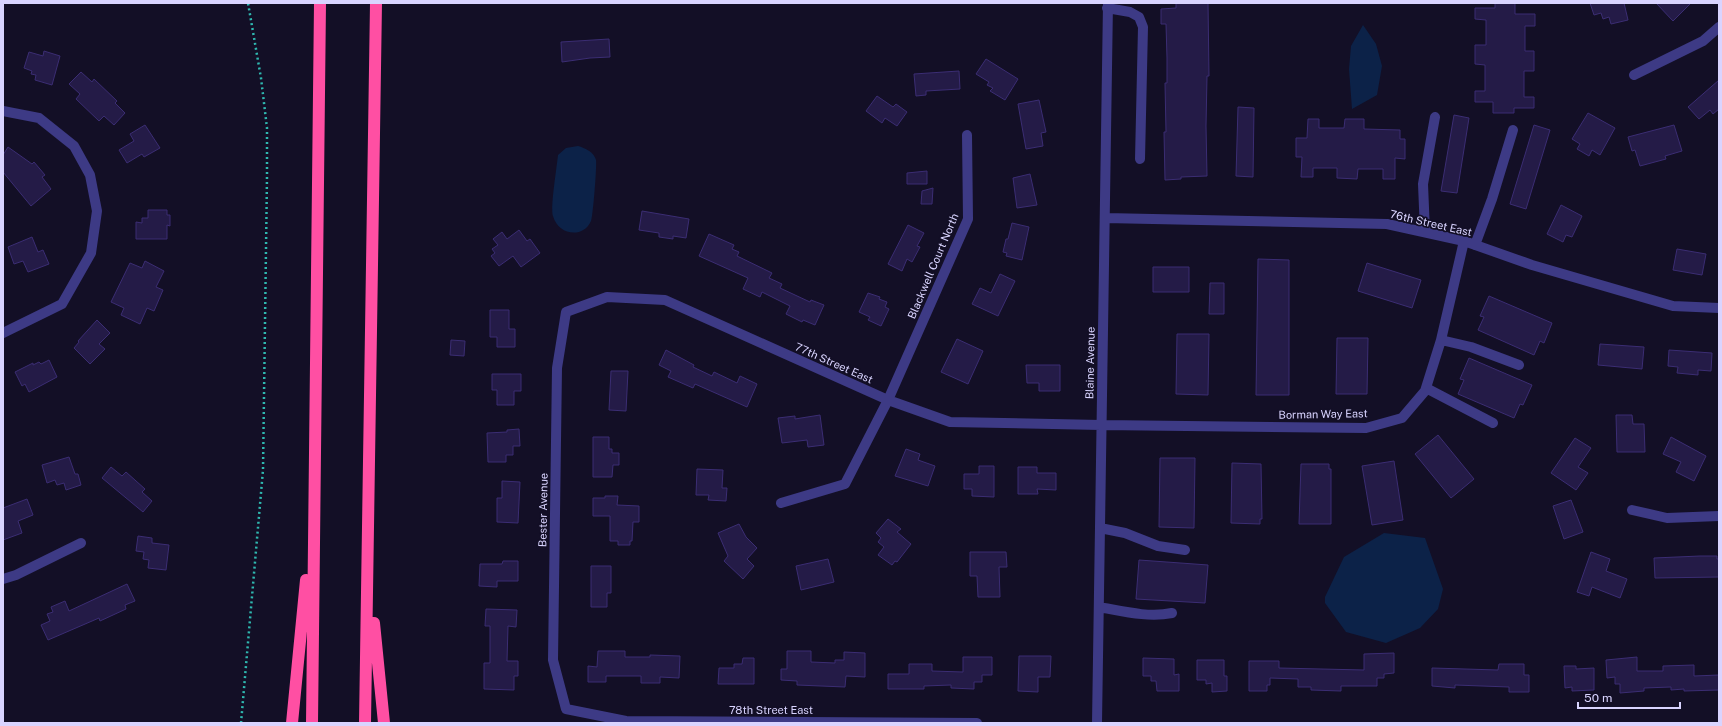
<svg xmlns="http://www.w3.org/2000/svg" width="1722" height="726" font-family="'Public Sans',sans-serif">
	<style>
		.water { fill: #0c2248 }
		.building { fill: #241b47; stroke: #3b2d73 }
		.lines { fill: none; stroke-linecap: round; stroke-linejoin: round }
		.path { stroke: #2fb8b0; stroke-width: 2.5; stroke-dasharray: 2 3; stroke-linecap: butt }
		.minor { stroke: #3d3a85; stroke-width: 10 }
		.highway { stroke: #ff4fa3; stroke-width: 12 }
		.labels { text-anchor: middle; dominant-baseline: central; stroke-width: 3.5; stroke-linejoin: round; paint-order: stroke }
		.street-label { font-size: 11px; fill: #d9d4ff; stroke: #130f26 }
	</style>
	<rect width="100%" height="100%" fill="#130f26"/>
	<!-- water -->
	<path class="water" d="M1363,25L1376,44L1382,66L1377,95L1352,109L1349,69L1351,46Z
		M578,146C585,148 594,152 596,160C597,165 593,217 591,221C583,239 558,235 553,216C550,209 557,166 558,155L566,148Z
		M1384,533L1425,538L1443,589L1438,609L1420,628L1386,643L1346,632L1325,603V597L1344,557Z"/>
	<!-- building -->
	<path class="building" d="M1176,3H1208L1209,76H1207L1206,126L1207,176L1181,177V179L1165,180L1164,132H1166L1165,83H1167V58L1166,24H1161V9L1176,8Z
		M1495,3H1515V14H1535V26H1525V51H1534V71H1524V97H1534V108H1514V113H1493V102H1475V91H1485V65L1475,64V45H1486V20L1475,19V8H1495Z
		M1590,3H1624L1628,20L1611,24L1609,17L1603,19L1601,13L1594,15Z
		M1656,3H1691L1673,21Z
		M609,39L610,57L590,58L562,62L561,42Z
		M44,51L60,56L52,85L35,80L36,75L31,74L32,71L24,68L29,52L43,56Z
		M986,59L1018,79L1005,100L990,91L993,88L987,85L989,82L976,74Z
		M959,71L960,89L926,91V95L916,96L914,74Z
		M81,72L92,82L94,79L117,101L115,103L125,113L114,125L104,116L99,121L76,99L80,94L69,84Z
		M1719,80V109L1713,114L1710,110L1699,119L1688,107Z
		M877,96L893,107L896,104L907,112L897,126L885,118L882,123L866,111Z
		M1039,100L1046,132L1041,133L1043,146L1026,149L1018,104Z
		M1238,107L1254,108L1253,177L1236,176Z
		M1588,113L1615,128L1600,155L1592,150L1589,156L1577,149L1580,144L1572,139Z
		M1454,115L1469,118L1457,193L1441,191Z
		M1308,119H1319V128H1344L1345,119H1364V129L1400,130V139H1405V159L1395,158V179H1383V169H1358L1357,179L1337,178V168H1313V177H1301L1302,157H1296V138H1307Z
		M145,125L160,148L144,157L142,154L127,163L119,150L134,141L130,134Z
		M1534,125L1550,130L1526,209L1510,204Z
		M1674,125L1682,151L1665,156L1666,159L1640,166L1635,150L1632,151L1628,137Z
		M8,147L32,164L34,162L45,175L42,177L51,189L31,206L3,172V155Z
		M927,171V184H907V173Z
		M1030,174L1037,205L1017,208L1013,178Z
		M933,188L932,204H921L922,191Z
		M1561,205L1582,216L1572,237L1566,235L1563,242L1547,234Z
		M148,210H167V215H170V226L167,225V239H136V222L142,223V218H148Z
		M642,211L689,219L686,238L673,236V239L659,237V233L639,230Z
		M1012,223L1029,227L1022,260L1006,256L1007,253L1003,252L1006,239H1008Z
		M908,225L924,233L917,246L920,247L912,262L907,259L902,271L888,264Z
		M519,230L527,241L530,239L540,253L521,267L513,256L499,266L491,256L495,253L492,249L498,245L493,239L502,232L507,239Z
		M709,234L734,245L732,249L739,252L737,256L772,273L769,278L782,284L780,288L810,302L811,300L824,305L815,325L803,320L802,322L786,314L790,306L762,292L760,297L743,289L748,278L699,256Z
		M32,237L38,252L43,250L49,264L28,272L23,261L14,264L8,247Z
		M1677,249L1706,254L1702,275L1673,270Z
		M1258,259L1289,260V395H1256Z
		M145,261L164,271L156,287L163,290L154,311L147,308L140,324L121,315L124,308L111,302L130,263L142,268Z
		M1367,263L1421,280L1412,308L1358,291Z
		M1153,267H1189V292H1153Z
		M1000,274L1015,281L998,316L972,304L980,288L991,293Z
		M1210,283H1224V314H1209Z
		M868,293L880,297L879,299L887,302L885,307L889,309L881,326L868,320L870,317L859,312Z
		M1489,296L1552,323L1544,343L1540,341L1534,355L1478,330L1484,317L1480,316Z
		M490,310H509V329H515V347H497V337H490Z
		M97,320L110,333L99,344L105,349L90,364L74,348L79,342L78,341Z
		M1177,334H1209L1208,395L1176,394Z
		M1337,338H1368L1367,394H1336Z
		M957,339L983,351L968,384L941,372Z
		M451,340L465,341L464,356L450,355Z
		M1600,344L1644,347L1642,369L1598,365Z
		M666,350L694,365L693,367L712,376L714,372L737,383L740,376L757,384L747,407L695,384L693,388L668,377L671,371L659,365Z
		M1669,350L1712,353L1711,371L1698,370V375L1677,373L1678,367L1668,366Z
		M1469,358L1532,385L1523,405L1520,404L1514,418L1458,394L1464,380L1460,379Z
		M49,360L57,377L29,392L25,384L22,386L15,372L33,363V365L39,362L41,364Z
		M1026,365H1060V391H1039V383H1027Z
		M611,371H628L626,411L609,410Z
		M492,374H521V391H514V405H497V390H492Z
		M820,415L824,445L808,447L807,440L782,443L778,418L795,416V419Z
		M1616,415H1632L1633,424H1644L1645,452H1617Z
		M519,429L520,446H513V455H506V462H488L487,433L507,432V430Z
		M1438,435L1474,479L1451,498L1415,454Z
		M593,437H609V449H612V453H619V465H613L612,477H593Z
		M1671,437L1706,456L1694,481L1676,472L1681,462L1663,454Z
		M1575,438L1591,448L1578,467L1588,473L1576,490L1551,473Z
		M906,449L920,454L918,460L935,466L928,486L895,476Z
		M69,457L75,474H78L81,485L66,490L64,483L57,485L55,480L47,483L42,465Z
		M1160,458H1195L1194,528L1159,527Z
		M1394,461L1403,520L1372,525L1362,466Z
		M1232,463L1261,464L1262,519H1260V524L1231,523Z
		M1301,464H1329V469H1331V524H1299Z
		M979,466H994V497L972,496V489H964V474H979Z
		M111,467L122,476L126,472L145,489L142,492L152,501L143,512L102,478Z
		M1018,467H1037V473H1056V490L1037,489L1038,494H1018Z
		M697,469L723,470L722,488H727L726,501L708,500L709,495H696Z
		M502,481L520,482L518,523L497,522V498H502Z
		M605,496H618L617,505L639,506V522H633L632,541H630V545H618V541H610V516H593V498H605Z
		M27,499L33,515L18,521L22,533L3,540V508Z
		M1571,500L1583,532L1564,539L1553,506Z
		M888,519L901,529L897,532L911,544L897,562L895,561L892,565L878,555L884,547L878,542L881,538L876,533Z
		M739,524L746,537L757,548L747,559L754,566L743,579L724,561L728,556L718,533Z
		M138,536L152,538V543L169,545L166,570L148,568L149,560L143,559L144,552L136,551Z
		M970,552H1006L1007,567H999L1000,597H978L977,576H970Z
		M1591,552L1610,559L1606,571L1627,579L1620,598L1592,587L1589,596L1577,592Z
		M1700,556H1717V559H1719V577L1655,578L1654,558Z
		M828,559L834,582L801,590L796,566Z
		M1139,560L1208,565L1205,603L1136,599Z
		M503,561H518V581H497V587L479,586L480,564H502Z
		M591,566H611V593H607V607H591Z
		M127,584L135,601L125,605L126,609L100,621L99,618L48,640L41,625L50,621L47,614L53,612L51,607L65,601L69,611Z
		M486,609L517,610L516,627L508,626L507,661H518V676H514V690L484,689V663H490V626H485Z
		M598,651H625V657H650V655L680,656L679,678L660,677V683H641V676H606V682H588V666L597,667Z
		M787,651H811V662L835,663V660H844V652L865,653V677L846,676L845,687L797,685V681L781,680V669H787Z
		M1394,653V673L1384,674V678H1377V686H1341V691L1311,690V687H1298V679L1270,678V685H1267V691H1249V661H1279V668L1364,670V654Z
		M1019,656H1051L1050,677H1038V692L1018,691Z
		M963,657H992V675H982V682H974V689L951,688V685L924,686V689H888V674H909V664H932V671L963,672Z
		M1637,657V671H1663V666L1694,665V676L1719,675V690L1684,691V689L1671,690V687L1644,688V691L1620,693V684H1615V677L1607,678L1606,660Z
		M743,658H754V684H718L719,668H734V664H742Z
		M1143,658L1174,659V675L1179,674V691H1157L1156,681H1151V676H1143Z
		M1197,660H1224V676H1227V691L1212,692V683L1206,684V680H1197Z
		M1499,664H1524V675H1529V692H1509V687L1455,685V688L1432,686V668L1498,670Z
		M1564,666H1576V669L1594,668V690L1572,691V687L1565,688Z"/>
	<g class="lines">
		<!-- path -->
		<path class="path" d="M241,723L263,470L267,176V128L261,78L248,3"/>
		<!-- minor -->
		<path class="minor" d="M1107,8L1130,12L1139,17L1143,27L1140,159
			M1634,75L1703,41L1719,27
			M3,111L39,118L74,146L90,175L97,211L91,253L62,304L3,333
			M1105,218L1387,224L1464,241L1532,265L1673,306L1719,308
			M1425,232L1423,184L1435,117
			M1475,245L1492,199L1513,130
			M1441,340L1471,347L1519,365
			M1426,388L1493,423
			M781,503L845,484L888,400L968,219L967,135
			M1632,510L1667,518L1719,516
			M1100,528L1125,533L1158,546L1185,550
			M3,579L16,575L81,543
			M1099,607C1122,611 1148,618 1172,613
			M977,723L626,721L566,709L553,660L557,368L566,312L607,297L665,300L888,400L950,422L1101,425L1366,428L1402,418L1425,391L1441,340L1464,241
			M1097,723L1108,3"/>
		<!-- highway -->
		<path class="highway" d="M374,623L384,723
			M292,723L306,580
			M312,723L320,3
			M365,723L376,3"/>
	</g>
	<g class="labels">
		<!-- street labels -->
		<g class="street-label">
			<text transform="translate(1431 223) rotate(13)">76th Street East</text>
			<text transform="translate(933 266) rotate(-67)">Blackwell Court North</text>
			<text transform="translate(834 363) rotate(24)">77th Street East</text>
			<text transform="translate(1090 363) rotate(-89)">Blaine Avenue</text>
			<text transform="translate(1323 414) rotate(-1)">Borman Way East</text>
			<text transform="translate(543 510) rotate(-89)">Bester Avenue</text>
			<text x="771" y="710">78th Street East</text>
		</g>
	</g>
	<!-- border -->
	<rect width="1722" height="726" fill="none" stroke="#d9d4ff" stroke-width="8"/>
	<!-- scale -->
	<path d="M1578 702v6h102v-6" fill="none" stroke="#d9d4ff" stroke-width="2"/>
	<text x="1584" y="702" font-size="12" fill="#d9d4ff" stroke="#130f26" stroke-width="3" paint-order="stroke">50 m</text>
</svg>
